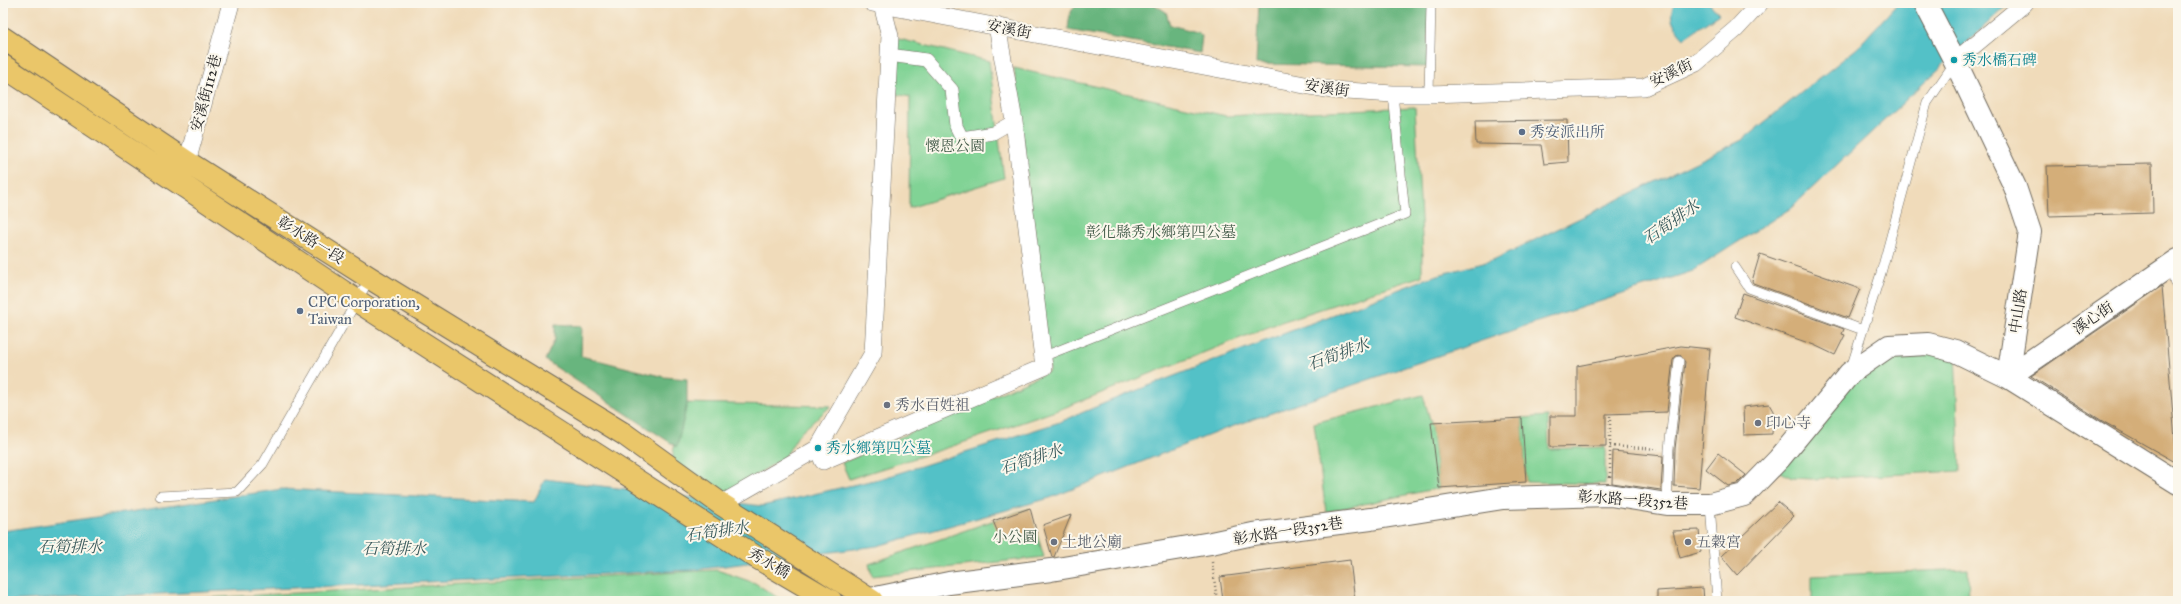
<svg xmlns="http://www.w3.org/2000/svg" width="2181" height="604" font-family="'IM FELL Great Primer','Noto Serif TC',serif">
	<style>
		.green { fill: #81d395; stroke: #567f60 }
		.forest { fill: #68b57e; stroke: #4a7054 }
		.water { fill: #53c1c7; stroke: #3f7679 }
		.building { fill: #d4ae79 }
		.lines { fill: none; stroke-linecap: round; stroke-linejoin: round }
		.service-casing { stroke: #70695d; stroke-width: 10 }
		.pedestrian-casing { stroke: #70695d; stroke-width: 14 }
		.minor-casing { stroke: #70695d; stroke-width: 18 }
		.tertiary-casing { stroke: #70695d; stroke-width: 24 }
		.primary-casing { stroke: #70695d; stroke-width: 24 }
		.path { stroke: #70695d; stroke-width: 2.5; stroke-dasharray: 1 3; stroke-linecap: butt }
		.service { stroke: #fff; stroke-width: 9 }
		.pedestrian { stroke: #fff; stroke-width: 13 }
		.minor { stroke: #fff; stroke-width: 17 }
		.tertiary { stroke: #fff; stroke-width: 22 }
		.primary { stroke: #eac669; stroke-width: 22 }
		.culture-dot { fill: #0f9aa8; stroke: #fbf7ec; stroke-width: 1.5 }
		.service-dot { fill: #5c6f8a; stroke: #fbf7ec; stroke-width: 1.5 }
		.worship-dot { fill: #6b7280; stroke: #fbf7ec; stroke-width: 1.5 }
		.labels { text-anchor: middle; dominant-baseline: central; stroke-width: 4; stroke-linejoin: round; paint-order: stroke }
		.street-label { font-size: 15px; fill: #2b2b2b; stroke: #fbf7ec }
		.culture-label { font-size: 15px; fill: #0d838f; stroke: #fbf7ec; text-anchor: start }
		.service-label { font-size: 15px; fill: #4e5e75; stroke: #fbf7ec; text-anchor: start }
		.park-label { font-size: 15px; fill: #455d4b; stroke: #fbf7ec }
		.worship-label { font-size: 15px; fill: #5b616d; stroke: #fbf7ec; text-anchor: start }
		.water-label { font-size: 16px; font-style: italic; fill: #37585a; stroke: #fbf7ec }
	</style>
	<rect width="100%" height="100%" fill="#fbf7ec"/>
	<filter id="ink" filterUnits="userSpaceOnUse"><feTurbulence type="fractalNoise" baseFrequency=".025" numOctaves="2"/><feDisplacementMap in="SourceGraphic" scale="8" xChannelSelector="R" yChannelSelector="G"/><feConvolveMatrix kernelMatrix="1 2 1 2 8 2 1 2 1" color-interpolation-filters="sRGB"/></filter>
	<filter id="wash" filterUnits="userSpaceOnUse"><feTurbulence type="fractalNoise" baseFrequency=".012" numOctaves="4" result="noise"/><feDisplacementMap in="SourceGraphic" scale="16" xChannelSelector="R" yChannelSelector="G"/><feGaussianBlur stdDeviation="0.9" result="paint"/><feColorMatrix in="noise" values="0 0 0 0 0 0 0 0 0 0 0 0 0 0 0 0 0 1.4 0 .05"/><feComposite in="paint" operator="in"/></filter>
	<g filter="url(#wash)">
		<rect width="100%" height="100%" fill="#f0dbba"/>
		<!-- green -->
		<path class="green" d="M895,38L989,61L1004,178L909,208L910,97L891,93Z
			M1014,68L1226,116L1415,107L1423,256L1422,253V276L1281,322L1061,409L950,447L849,479L842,463L1050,371Z
			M1955,352L1960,471L1812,479L1792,478L1777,470L1853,378L1881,356Z
			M1423,395L1431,423L1439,488L1326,512L1314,423Z
			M682,403L831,406L799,434L785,457L720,497L671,465Z
			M1548,416L1549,449L1605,447V484L1526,482L1522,418Z
			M1029,508L1044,557L872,576L869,564Z
			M1968,569L1969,601H1812V576Z
			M717,570L755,583L783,601H150Z"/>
		<!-- forest -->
		<path class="forest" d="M1078,3H1113L1114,8L1152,3L1166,12L1170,25L1197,32L1202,36L1200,53L1068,30C1069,20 1069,10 1078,3Z
			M1259,3H1429L1428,67L1256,64Z
			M555,324L582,326L581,356L664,377L687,379V404L677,447L545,360L555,339Z"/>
		<!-- water -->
		<path class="water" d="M1675,3H1709L1719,14L1684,38C1674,27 1667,18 1675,3Z
			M1898,3H2009L1791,208L1693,271L1525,326L1225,429L1050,498L877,546L694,570L3,601V531L282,489L534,502L545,479L762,506L883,478L1060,422L1117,398L1431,277L1493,260L1742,140L1856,49Z"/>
		<g id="blocks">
			<!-- building -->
			<path class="building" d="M1567,120L1568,162L1544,164L1541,145L1476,144L1475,121Z
				M2152,164L2153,213L2049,216L2047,166Z
				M1760,254L1860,289L1848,318L1753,283L1752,281Z
				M2162,286L2177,463L2104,422L2031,376Z
				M1743,293L1844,329L1842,334L1845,335L1835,355L1814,345L1735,317Z
				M1681,346L1710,349L1699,488L1674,486L1675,449L1685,362L1680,355L1676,356L1673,360L1667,412L1606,414V446L1550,447V416H1577V366Z
				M1769,404L1773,411L1772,434L1744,435L1743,407Z
				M1522,418L1526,482L1439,488L1431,423Z
				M1613,451L1663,456L1661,490L1612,483Z
				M1718,453L1746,475L1737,484L1728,486L1706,469Z
				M1778,502L1794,516L1737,575L1721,556Z
				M1030,508L1037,534L1001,540L993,521Z
				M1071,515L1054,557H1052L1043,525Z
				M1699,530L1701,552L1680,558L1673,531Z
				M1350,560L1355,601H1223L1220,577Z
				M1703,588L1704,601H1657V591Z"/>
		</g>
	</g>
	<g filter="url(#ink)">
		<use href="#blocks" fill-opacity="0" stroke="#70695d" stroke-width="1"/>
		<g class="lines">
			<defs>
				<path id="service" d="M1429,94L1431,3
					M1735,267L1749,288L1863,330
					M1042,357L1405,214L1393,94
					M1851,368L1881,273L1927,103L1955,62
					M160,496L237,492L263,464L370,278
					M1667,504L1669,449L1679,361
					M1710,504L1717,601"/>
				<path id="pedestrian" d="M889,55L926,60L952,90L956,126L962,138L993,133L1014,121"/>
				<path id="minor" d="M872,3L1331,90L1393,94H1429L1644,87L1696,63L1736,29L1760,3
					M1955,61L2025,3
					M180,171L187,162L231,3
					M2176,261L2178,281
					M818,448L823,461L1044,367L1014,121L997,26
					M721,504L818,448L873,353L890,36L882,5"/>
				<path id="tertiary" d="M1925,3L1955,61L2015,187L2030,232L2008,377
					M2008,377L2178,260
					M861,601L949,583L1051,570L1211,543L1253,534L1371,519L1503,498L1610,495L1667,504H1710L1744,495L1779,459L1850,373L1889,346L1928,344L1955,351L2008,377L2178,483"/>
				<path id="primary" d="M3,38L187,162L370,278L624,434L721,504L872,601
					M3,66L357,301L756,557L831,601"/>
			</defs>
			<!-- service casing -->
			<use href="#service" class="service-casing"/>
			<!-- pedestrian casing -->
			<use href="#pedestrian" class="pedestrian-casing"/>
			<!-- minor casing -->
			<use href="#minor" class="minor-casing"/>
			<!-- tertiary casing -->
			<use href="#tertiary" class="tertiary-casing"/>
			<!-- primary casing -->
			<use href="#primary" class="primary-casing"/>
			<!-- path -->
			<path class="path" d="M1610,446L1658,449
				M1610,477V415
				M1212,562L1217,601"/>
			<!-- service -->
			<use href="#service" class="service"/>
			<!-- pedestrian -->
			<use href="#pedestrian" class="pedestrian"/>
			<!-- minor -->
			<use href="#minor" class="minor"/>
			<!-- tertiary -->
			<use href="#tertiary" class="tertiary"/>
			<!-- primary -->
			<use href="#primary" class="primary"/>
		</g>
	</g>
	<!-- markers -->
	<g class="culture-dot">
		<circle cx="1954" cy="60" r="4"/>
		<circle cx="818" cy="448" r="4"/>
	</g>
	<g class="service-dot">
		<circle cx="1522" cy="132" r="4"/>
		<circle cx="300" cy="311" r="4"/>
	</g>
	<g class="worship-dot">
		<circle cx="887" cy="405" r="4"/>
		<circle cx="1758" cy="423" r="4"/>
		<circle cx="1054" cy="542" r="4"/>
		<circle cx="1688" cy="542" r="4"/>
	</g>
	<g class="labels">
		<!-- street labels -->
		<g class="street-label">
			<text transform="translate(1009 29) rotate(11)">安溪街</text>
			<text transform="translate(1671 73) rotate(-25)">安溪街</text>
			<text transform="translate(1327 88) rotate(8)">安溪街</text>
			<text transform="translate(206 93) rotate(-75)">安溪街112巷</text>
			<text transform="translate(311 240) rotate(32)">彰水路一段</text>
			<text transform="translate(2018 311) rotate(-81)">中山路</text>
			<text transform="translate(2093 318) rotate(-34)">溪心街</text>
			<text transform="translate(1633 500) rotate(4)">彰水路一段352巷</text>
			<text transform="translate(1288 531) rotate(-9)">彰水路一段352巷</text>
			<text transform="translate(769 563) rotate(30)">秀水橋</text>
		</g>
		<!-- culture labels -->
		<g class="culture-label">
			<text x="1962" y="60">秀水橋石碑</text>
			<text x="826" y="448">秀水鄉第四公墓</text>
		</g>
		<!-- service labels -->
		<g class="service-label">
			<text x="1530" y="132">秀安派出所</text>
			<text x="308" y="302">CPC Corporation,<tspan x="308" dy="17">Taiwan</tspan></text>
		</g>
		<!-- park labels -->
		<g class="park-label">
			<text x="955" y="146">懷恩公園</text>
			<text x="1161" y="232">彰化縣秀水鄉第四公墓</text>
			<text x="1015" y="537">小公園</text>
		</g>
		<!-- worship labels -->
		<g class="worship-label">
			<text x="895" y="405">秀水百姓祖</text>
			<text x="1766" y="423">印心寺</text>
			<text x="1062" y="542">土地公廟</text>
			<text x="1696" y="542">五穀宮</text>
		</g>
		<!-- water labels -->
		<g class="water-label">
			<text transform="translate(1671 222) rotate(-35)">石筍排水</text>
			<text transform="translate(1338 354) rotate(-20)">石筍排水</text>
			<text transform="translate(1031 459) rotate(-18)">石筍排水</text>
			<text transform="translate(717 531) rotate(-8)">石筍排水</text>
			<text x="70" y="546">石筍排水</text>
			<text x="394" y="548">石筍排水</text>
		</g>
	</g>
	<!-- margin -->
	<rect width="2181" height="604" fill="none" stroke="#fbf7ec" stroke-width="16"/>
</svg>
